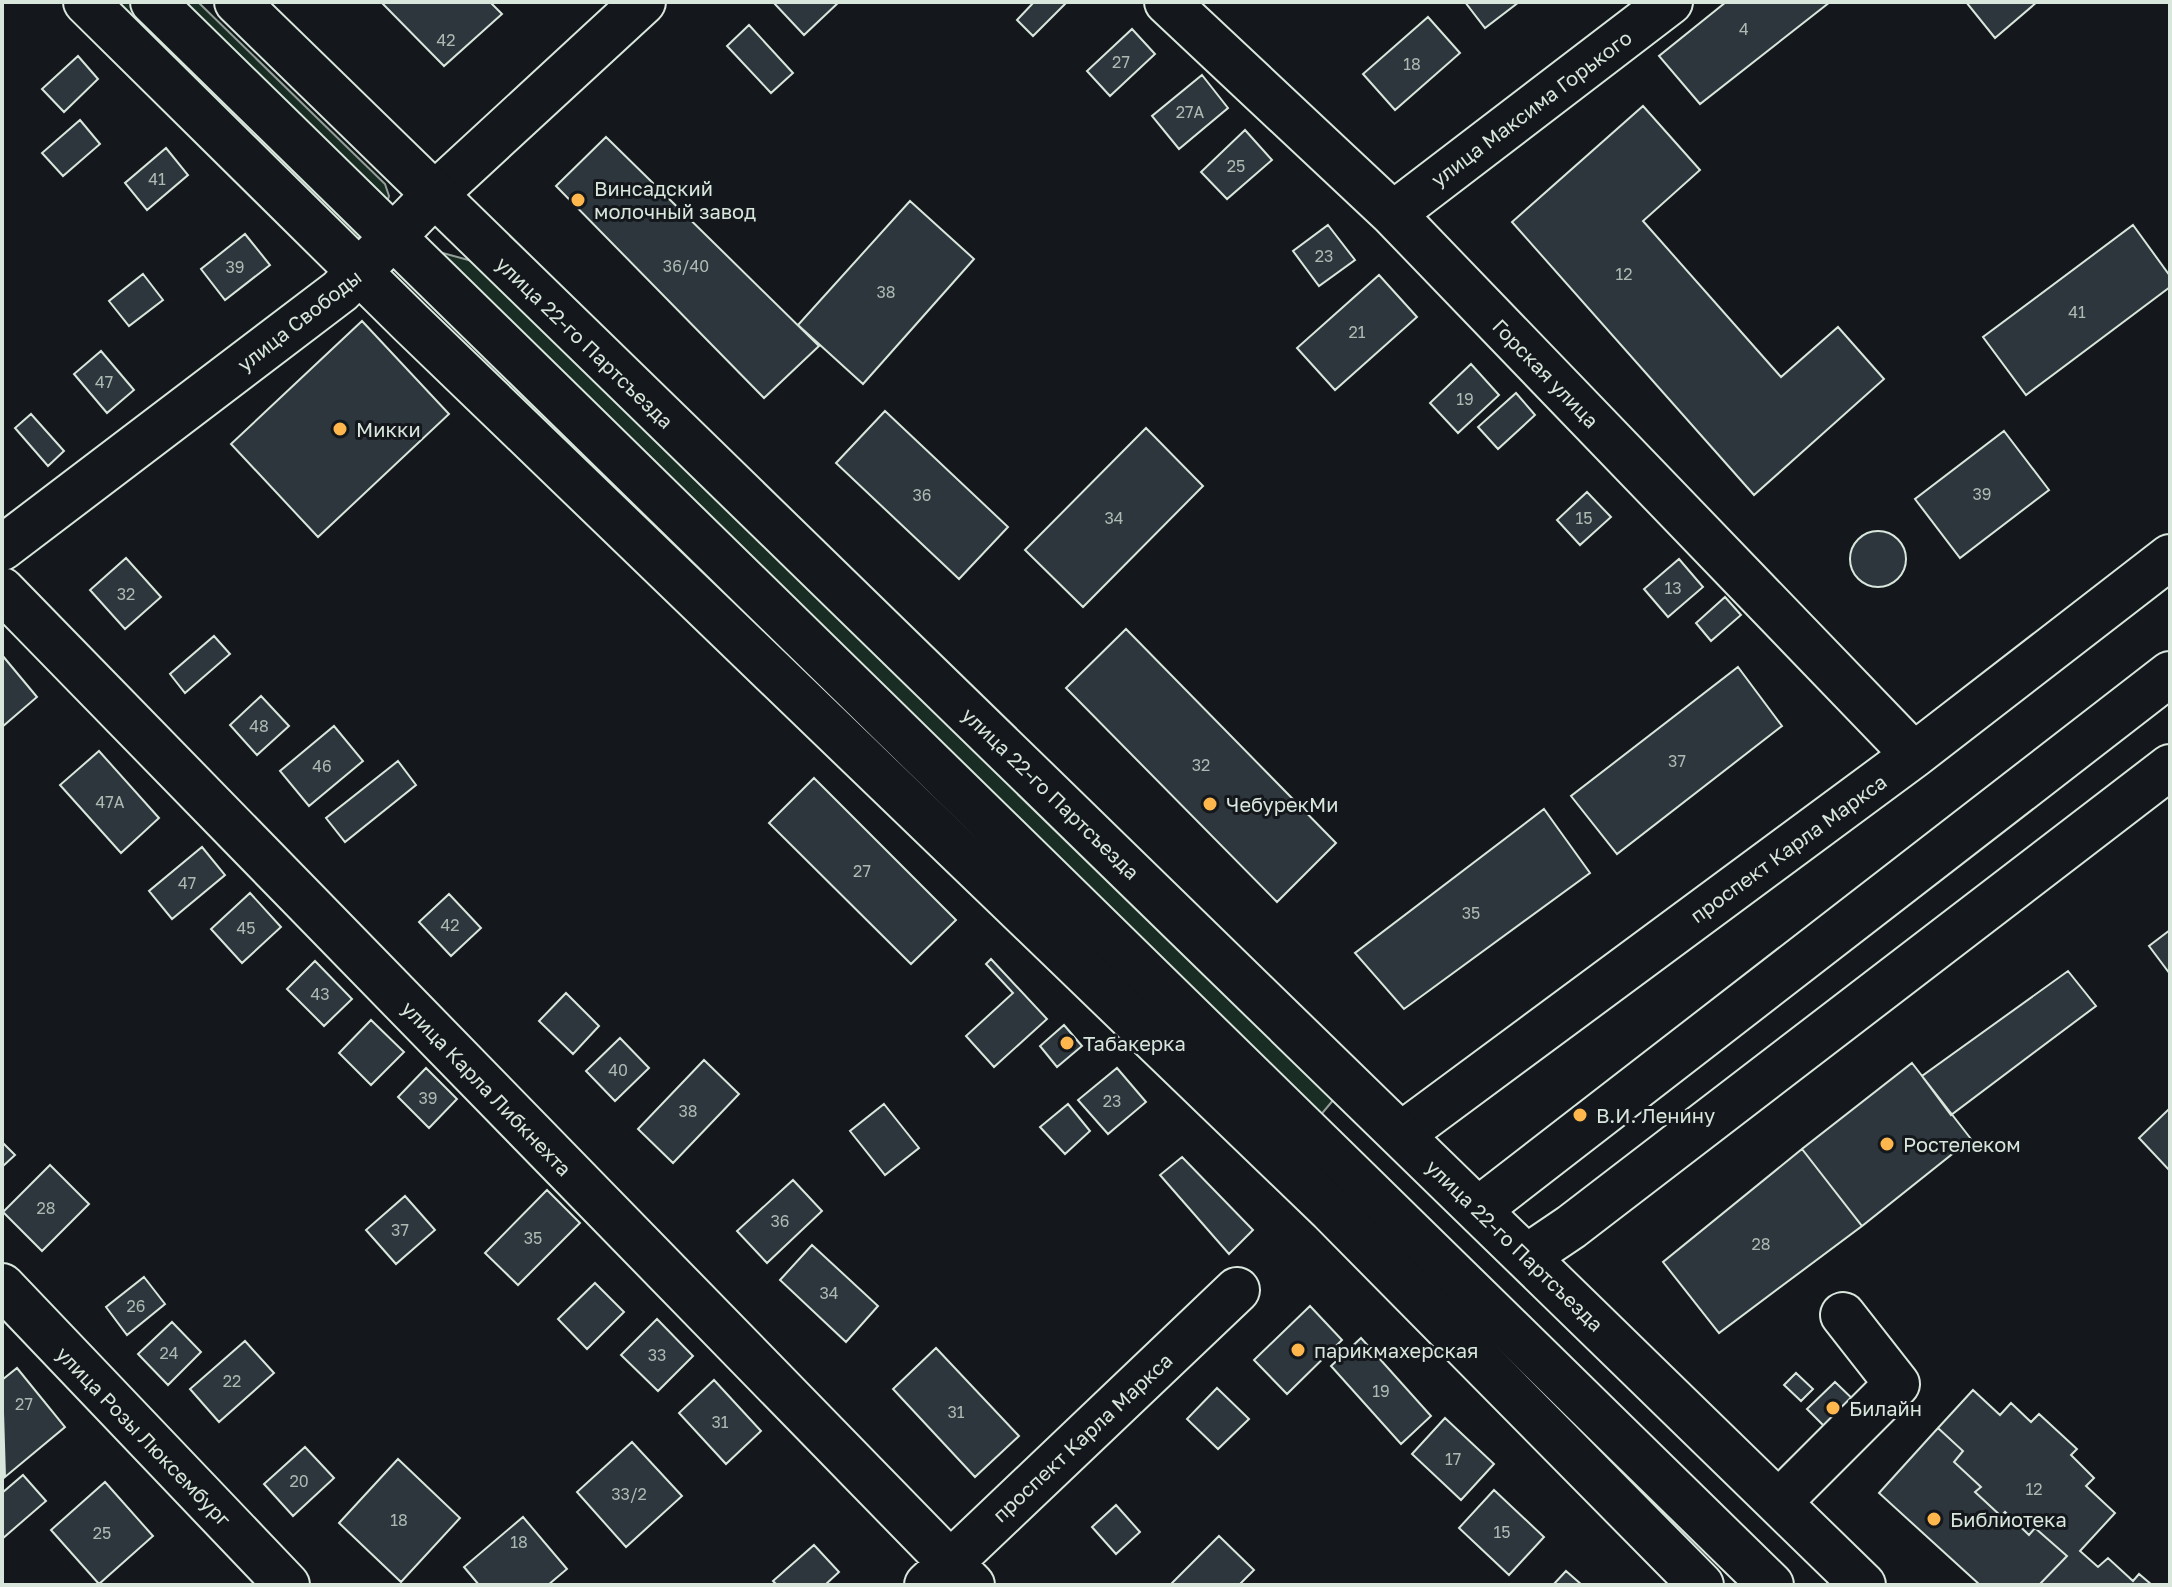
<svg xmlns="http://www.w3.org/2000/svg" width="2172" height="1587" font-family="'Golos Text',sans-serif">
	<style>
		.green { fill: #1a2d24; stroke: #939e99; stroke-width: 2 }
		.building { fill: #2c363c; stroke: #d8e6dc; stroke-width: 2 }
		.lines { fill: none; stroke-linecap: round; stroke-linejoin: round }
		.minor-casing { stroke: #d8e6dc; stroke-width: 48 }
		.major-casing { stroke: #d8e6dc; stroke-width: 48 }
		.minor { stroke: #14181c; stroke-width: 44 }
		.major { stroke: #14181c; stroke-width: 44 }
		.poi-dot { fill: #ffb74d; stroke: #14181c; stroke-width: 3 }
		.labels { text-anchor: middle; dominant-baseline: central; stroke-width: 6; stroke-linejoin: round; paint-order: stroke }
		.number-label { font-size: 16px; fill: #adbab4 }
		.street-label { font-size: 20px; fill: #d8e6dc; stroke: #14181c }
		.poi-label { font-size: 20px; fill: #d8e6dc; stroke: #14181c; text-anchor: start }
	</style>
	<rect width="100%" height="100%" fill="#14181c"/>
	<!-- green -->
	<path class="green" d="M108,2H138L372,229L357,239Z
		M168,2H198L385,184L389,196L384,213Z
		M439,252L472,261L1335,1098L1319,1117Z"/>
	<!-- building -->
	<path class="building" d="M381,2H490L502,14L444,66Z
		M773,2H839L804,35Z
		M1034,2H1067L1033,36L1017,20Z
		M1465,2H1519L1485,28Z
		M1726,2H1830L1700,104L1659,56Z
		M1966,2H2037L1995,38Z
		M1428,17L1460,53L1395,110L1363,74Z
		M749,25L793,73L771,93L727,46Z
		M1132,29L1155,54L1110,96L1087,71Z
		M78,56L98,79L64,112L42,89Z
		M1202,75L1228,108L1179,149L1152,116Z
		M1643,106L1700,170L1643,221L1781,377L1838,327L1884,379L1754,495L1512,222Z
		M80,120L100,144L63,176L42,153Z
		M1245,130L1272,160L1227,199L1201,172Z
		M606,137L819,346L764,398L556,186Z
		M166,148L188,175L147,210L125,183Z
		M910,201L974,259L863,384L798,325Z
		M1328,225L1355,260L1319,286L1293,251Z
		M2133,225L2170,276V287L2026,395L1983,337Z
		M245,234L270,265L225,300L201,269Z
		M143,274L163,300L129,326L109,301Z
		M1379,275L1417,317L1335,390L1297,348Z
		M362,321L449,414L318,537L231,444Z
		M101,351L134,390L107,413L74,374Z
		M1471,364L1499,395L1458,433L1430,403Z
		M1516,393L1535,415L1498,449L1478,427Z
		M885,411L1008,527L959,579L836,463Z
		M31,414L64,451L48,466L15,428Z
		M1146,428L1203,486L1083,607L1025,550Z
		M2004,431L2049,490L1960,558L1915,499Z
		M1587,492L1611,517L1580,545L1557,520Z
		M1850 559a28 28 0 1 1 56 0a28 28 0 1 1-56 0Z
		M126,558L161,597L125,629L90,590Z
		M1679,559L1703,587L1668,617L1644,589Z
		M1725,597L1741,615L1711,641L1696,623Z
		M1126,629L1336,843L1277,902L1066,688Z
		M214,636L230,654L185,693L170,674Z
		M2,655L37,697L2,727Z
		M1738,667L1782,726L1617,854L1571,796Z
		M261,696L289,726L257,755L230,725Z
		M334,726L363,761L309,806L280,771Z
		M99,751L159,818L121,853L60,785Z
		M398,761L416,785L345,842L326,818Z
		M814,778L956,920L911,964L769,823Z
		M1544,809L1590,873L1404,1009L1355,953Z
		M202,847L225,875L172,919L149,891Z
		M250,893L281,927L242,963L211,929Z
		M449,894L481,928L451,956L419,922Z
		M2170,930V974L2149,946Z
		M991,959L1047,1019L994,1067L966,1036L1013,993L986,964Z
		M315,961L352,999L324,1026L287,989Z
		M2068,971L2096,1006L1951,1115L1922,1076Z
		M566,993L599,1026L573,1054L539,1021Z
		M371,1020L404,1052L371,1085L339,1053Z
		M1064,1025L1082,1046L1057,1067L1040,1046Z
		M620,1038L649,1068L615,1101L586,1071Z
		M704,1060L739,1094L673,1163L638,1129Z
		M1912,1063L1971,1139L1862,1226L1802,1149Z
		M426,1068L457,1099L429,1128L398,1097Z
		M1117,1068L1146,1102L1108,1134L1078,1100Z
		M884,1104L919,1148L885,1175L850,1131Z
		M1068,1104L1090,1131L1065,1154L1040,1127Z
		M2170,1108V1171L2139,1138Z
		M2,1142L15,1155L2,1167Z
		M1802,1149L1862,1226L1719,1333L1663,1262Z
		M1182,1157L1253,1230L1229,1254L1160,1175Z
		M50,1165L89,1204L42,1251L3,1212Z
		M793,1180L822,1211L767,1263L737,1231Z
		M547,1190L580,1223L518,1285L485,1253Z
		M405,1196L435,1230L396,1264L366,1230Z
		M812,1245L878,1306L846,1342L780,1280Z
		M144,1277L165,1304L127,1335L106,1307Z
		M595,1283L624,1312L587,1349L558,1319Z
		M1310,1306L1342,1340L1287,1394L1254,1360Z
		M657,1319L693,1356L658,1391L621,1355Z
		M172,1322L201,1352L168,1385L138,1354Z
		M1361,1338L1431,1416L1401,1444L1331,1366Z
		M245,1341L274,1373L219,1422L190,1389Z
		M936,1348L1019,1436L975,1477L893,1389Z
		M17,1368L65,1427L5,1477L2,1380Z
		M1796,1373L1813,1389L1801,1401L1784,1385Z
		M714,1380L761,1431L726,1464L679,1413Z
		M1835,1382L1860,1406L1832,1434L1807,1409Z
		M1217,1388L1249,1419L1218,1449L1187,1419Z
		M1973,1390L2000,1415L2011,1403L2031,1422L2039,1414L2077,1449L2071,1455L2094,1478L2086,1486L2115,1513L2080,1551L2098,1567L2108,1558L2133,1581L2139,1574L2152,1585H2039L2067,1556L2035,1528L2029,1535L2005,1512L2001,1516L1975,1492L1981,1487L1954,1462L1963,1451L1938,1428Z
		M1445,1418L1494,1464L1461,1500L1412,1454Z
		M1938,1428L1963,1451L1954,1462L1981,1487L1975,1492L2001,1516L2005,1512L2029,1535L2035,1528L2067,1556L2039,1585H1980L1879,1493Z
		M632,1442L682,1496L626,1547L577,1492Z
		M305,1447L334,1478L293,1516L264,1484Z
		M398,1459L460,1518L401,1582L339,1523Z
		M23,1475L46,1501L2,1539V1493Z
		M105,1482L153,1536L99,1584L51,1530Z
		M1494,1490L1544,1537L1509,1575L1459,1528Z
		M1116,1505L1140,1532L1116,1554L1092,1527Z
		M523,1517L567,1569L548,1585H479L464,1567Z
		M1219,1536L1254,1570L1239,1585H1170Z
		M814,1545L839,1572L825,1585H777L773,1581Z
		M1566,1571L1582,1585H1553Z"/>
	<g class="lines">
		<defs>
			<path id="minor" d="M153,2L1771,1585
				M1167,2L1393,214L1914,755
				M1393,214L1670,2
				M2,548L340,291L434,195L643,2
				M2,590L972,1585
				M1402,1134L1914,755L2170,557
				M1479,1209L2170,674
				M1528,1256L1571,1227L2170,767
				M2,1286L287,1585
				M1779,1502L1897,1384L1843,1315
				M927,1585L1237,1290"/>
			<path id="major" d="M86,2L410,322L1331,1210L1701,1585
				M237,2L1863,1585"/>
		</defs>
		<!-- minor casing -->
		<use href="#minor" class="minor-casing"/>
		<!-- major casing -->
		<use href="#major" class="major-casing"/>
		<!-- minor -->
		<use href="#minor" class="minor"/>
		<!-- major -->
		<use href="#major" class="major"/>
	</g>
	<!-- markers -->
	<g class="poi-dot">
		<circle cx="578" cy="200" r="8"/>
		<circle cx="340" cy="429" r="8"/>
		<circle cx="1210" cy="804" r="8"/>
		<circle cx="1067" cy="1043" r="8"/>
		<circle cx="1580" cy="1115" r="8"/>
		<circle cx="1887" cy="1144" r="8"/>
		<circle cx="1298" cy="1350" r="8"/>
		<circle cx="1833" cy="1408" r="8"/>
		<circle cx="1934" cy="1519" r="8"/>
	</g>
	<g class="labels">
		<!-- number labels -->
		<g class="number-label">
			<text x="1744" y="29">4</text>
			<text x="446" y="40">42</text>
			<text x="1121" y="62">27</text>
			<text x="1412" y="64">18</text>
			<text x="1190" y="112">27А</text>
			<text x="1236" y="166">25</text>
			<text x="157" y="179">41</text>
			<text x="1324" y="256">23</text>
			<text x="686" y="266">36/40</text>
			<text x="235" y="267">39</text>
			<text x="1624" y="274">12</text>
			<text x="886" y="292">38</text>
			<text x="2077" y="312">41</text>
			<text x="1357" y="332">21</text>
			<text x="104" y="382">47</text>
			<text x="1465" y="399">19</text>
			<text x="1982" y="494">39</text>
			<text x="922" y="495">36</text>
			<text x="1114" y="518">34</text>
			<text x="1584" y="518">15</text>
			<text x="1673" y="588">13</text>
			<text x="126" y="594">32</text>
			<text x="259" y="726">48</text>
			<text x="1677" y="761">37</text>
			<text x="1201" y="765">32</text>
			<text x="322" y="766">46</text>
			<text x="110" y="802">47А</text>
			<text x="862" y="871">27</text>
			<text x="187" y="883">47</text>
			<text x="1471" y="913">35</text>
			<text x="450" y="925">42</text>
			<text x="246" y="928">45</text>
			<text x="320" y="994">43</text>
			<text x="618" y="1070">40</text>
			<text x="428" y="1098">39</text>
			<text x="1112" y="1101">23</text>
			<text x="688" y="1111">38</text>
			<text x="46" y="1208">28</text>
			<text x="780" y="1221">36</text>
			<text x="400" y="1230">37</text>
			<text x="533" y="1238">35</text>
			<text x="1761" y="1244">28</text>
			<text x="829" y="1293">34</text>
			<text x="136" y="1306">26</text>
			<text x="169" y="1353">24</text>
			<text x="657" y="1355">33</text>
			<text x="232" y="1381">22</text>
			<text x="1381" y="1391">19</text>
			<text x="24" y="1404">27</text>
			<text x="956" y="1412">31</text>
			<text x="720" y="1422">31</text>
			<text x="1453" y="1459">17</text>
			<text x="299" y="1481">20</text>
			<text x="2034" y="1489">12</text>
			<text x="629" y="1494">33/2</text>
			<text x="399" y="1520">18</text>
			<text x="1502" y="1532">15</text>
			<text x="102" y="1533">25</text>
			<text x="519" y="1542">18</text>
		</g>
		<!-- street labels -->
		<g class="street-label">
			<text transform="translate(1531 108) rotate(-37)">улица Максима Горького</text>
			<text transform="translate(299 320) rotate(-38)">улица Свободы</text>
			<text transform="translate(585 342) rotate(44)">улица 22-го Партсъезда</text>
			<text transform="translate(1546 373) rotate(46)">Горская улица</text>
			<text transform="translate(1051 793) rotate(44)">улица 22-го Партсъезда</text>
			<text transform="translate(1788 848) rotate(-36)">проспект Карла Маркса</text>
			<text transform="translate(487 1088) rotate(46)">улица Карла Либкнехта</text>
			<text transform="translate(1515 1245) rotate(44)">улица 22-го Партсъезда</text>
			<text transform="translate(144 1436) rotate(46)">улица Розы Люксембург</text>
			<text transform="translate(1082 1437) rotate(-43)">проспект Карла Маркса</text>
		</g>
		<!-- poi labels -->
		<g class="poi-label">
			<text x="594" y="188">Винсадский<tspan x="594" dy="23">молочный завод</tspan></text>
			<text x="356" y="429">Микки</text>
			<text x="1226" y="804">ЧебурекМи</text>
			<text x="1083" y="1043">Табакерка</text>
			<text x="1596" y="1115">В.И. Ленину</text>
			<text x="1903" y="1144">Ростелеком</text>
			<text x="1314" y="1350">парикмахерская</text>
			<text x="1849" y="1408">Билайн</text>
			<text x="1950" y="1519">Библиотека</text>
		</g>
	</g>
	<!-- border -->
	<rect width="2172" height="1587" fill="none" stroke="#d8e6dc" stroke-width="8"/>
</svg>
